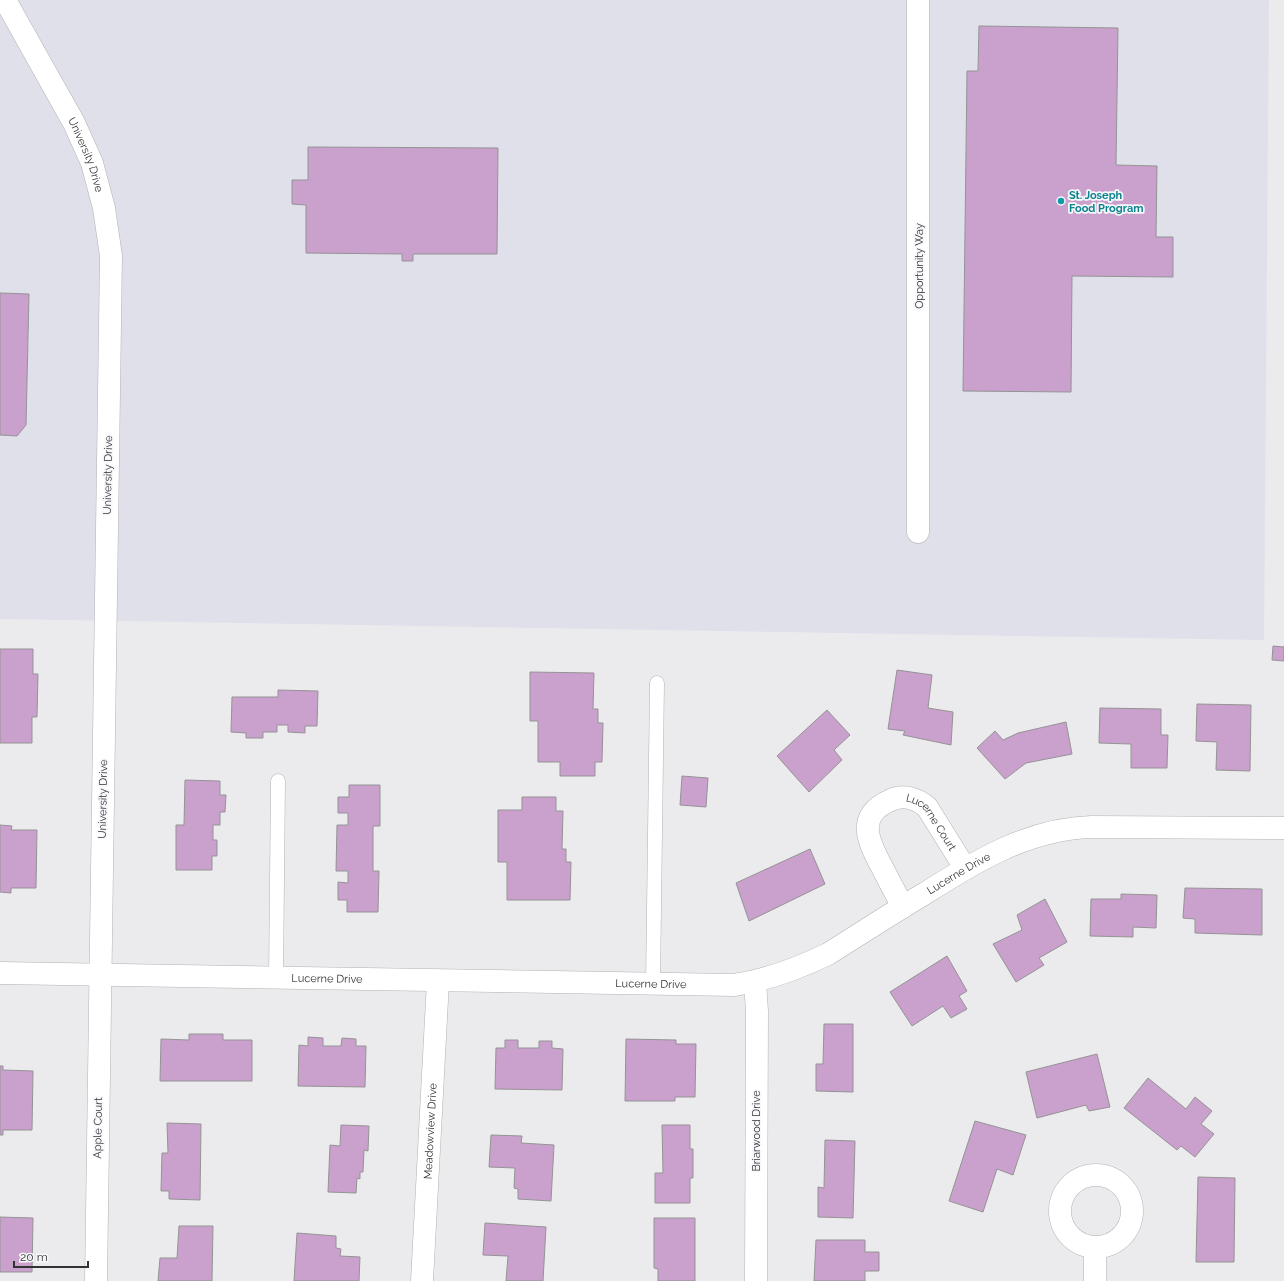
<svg xmlns="http://www.w3.org/2000/svg" width="1284" height="1281" font-family="Raleway,sans-serif">
	<style>
		.built { fill: #e0e0eb }
		.building { fill: #caa0cc; stroke: #959395 }
		.lines { fill: none; stroke-linecap: round; stroke-linejoin: round }
		.lane-casing { stroke: #b2b2b6; stroke-width: 15 }
		.street-casing { stroke: #b2b2b6; stroke-width: 23 }
		.lane { stroke: #fff; stroke-width: 14 }
		.street { stroke: #fff; stroke-width: 22 }
		.culture-dot { fill: #0f9aa8; stroke: #f8f8fc; stroke-width: 1.5 }
		.labels { text-anchor: middle; dominant-baseline: central; stroke-width: 3.5; stroke-linejoin: round; paint-order: stroke }
		.street-label { font-size: 11px; fill: #323234; stroke: #f8f8fc }
		.culture-label { font-size: 11px; font-weight: bold; fill: #0d838f; stroke: #f8f8fc; text-anchor: start }
	</style>
	<rect width="100%" height="100%" fill="#ebebee"/>
	<!-- built -->
	<path class="built" d="M0,0H1269L1264,640L0,619Z"/>
	<!-- building -->
	<path class="building" d="M979,26L1118,28L1116,165L1157,166L1156,237H1173V277L1072,276L1071,392L963,391L967,71H978Z
		M308,147L498,148L497,254H413V261H402V254L306,253V205L292,204V180H308Z
		M0,293L29,294L26,425L17,436L0,435Z
		M1273,646L1284,647V661L1272,660Z
		M0,649H33V674H38L37,717H32V743H0Z
		M897,670L932,675L928,708L953,712L951,745L903,735L905,731L888,729Z
		M530,672L594,673L593,709H598V723H603L602,762H595V776H560V762H538V721H530Z
		M278,690L318,691L317,726H305V733L288,732V725H277V732H263V738H246V733L231,732L232,697H278Z
		M1197,704L1251,705L1250,771L1216,770L1217,742L1196,741Z
		M1100,708L1161,709V735H1168L1167,768H1131V744L1099,743Z
		M827,710L850,735L834,750L842,760L809,792L777,756Z
		M1066,722L1072,754L1026,763L1005,779L977,748L995,731L1003,740L1018,733Z
		M682,776L708,778L706,807L680,805Z
		M185,780L220,781V795H226L225,812H220V825H213V840H217V856H212V870H176V825H184Z
		M349,785H380V826H373V871H379L378,912H347V900H338V882L348,883V871H336L337,825H348V813H338V797H349Z
		M522,797H556V811H563L562,849H566V862H571L570,900H507V862H498V810H522Z
		M0,825L12,826L11,830H37L36,888H11V893L0,892Z
		M810,849L825,884L749,921L736,883Z
		M1185,888L1262,889V935L1195,933V919L1183,918Z
		M1121,894L1157,895L1156,928L1133,927V937L1090,936L1091,899H1121Z
		M1045,899L1067,942L1039,958L1044,965L1016,982L993,944L1022,930L1017,915Z
		M947,956L967,991L959,996L967,1009L951,1018L943,1006L912,1026L890,992Z
		M824,1024H853V1092L816,1091V1064H823Z
		M189,1034H223V1040H252V1081H160L161,1039L189,1040Z
		M308,1037L323,1038V1046H341L342,1038L356,1039V1046H366L365,1087L298,1086L299,1045L308,1046Z
		M626,1039L676,1040V1044H696L695,1097H675V1101H625Z
		M505,1040H518V1048H539V1041H552V1048L563,1049L562,1090L495,1089L496,1048H505Z
		M1097,1054L1110,1107L1089,1111L1086,1105L1037,1118L1026,1072Z
		M0,1066H3V1070L33,1071L32,1130H3V1135H0Z
		M1148,1078L1186,1109L1195,1097L1212,1111L1201,1124L1214,1134L1195,1157L1181,1146L1177,1150L1124,1108Z
		M975,1121L1026,1135L1013,1175L997,1169L983,1212L949,1201Z
		M167,1123L201,1124L200,1200L169,1199V1191H161L162,1153H168Z
		M341,1125L369,1126L368,1151L364,1150L363,1172H360V1179L357,1178L356,1193L328,1192L330,1145L340,1146Z
		M662,1125H690V1149H693V1178H690V1203H655V1173H663Z
		M491,1135L522,1136L521,1143L554,1145L551,1201L518,1199V1189L514,1188L515,1168L489,1167Z
		M825,1140L855,1141L853,1218L818,1217V1187L824,1188Z
		M1198,1177L1235,1178L1234,1262H1196Z
		M0,1217L33,1218L32,1272H0Z
		M654,1218H695V1281H658V1269L654,1268Z
		M485,1223L546,1227L543,1281H506L508,1256L483,1255Z
		M179,1226H213L212,1281H158L160,1258H177Z
		M297,1233L336,1236V1248L341,1249L340,1256L360,1257L359,1281H294Z
		M816,1240H865V1252H879V1271H865V1281H814Z"/>
	<g class="lines">
		<defs>
			<path id="lane" d="M276,979L278,781
				M653,984L657,683"/>
			<g id="street">
				<path id="s1" d="M5,0L74,123L92,163L104,208L111,256L96,1281"/>
				<path d="M918,0V532"/>
				<path id="s2" d="M903,907C896,894 889,881 883,869C869,843 854,816 891,800C904,794 917,799 927,807L965,868"/>
				<path id="s3" d="M0,973L734,985C768,980 797,969 828,954C860,934 892,913 924,894C976,861 1028,829 1091,827L1284,828"/>
				<path d="M755,982L757,1011L756,1281"/>
				<circle cx="1096" cy="1211" r="36"/>
				<path id="s4" d="M422,1281L438,981"/>
				<path d="M1095,1281V1248"/>
			</g>
		</defs>
		<!-- lane casing -->
		<use href="#lane" class="lane-casing"/>
		<!-- street casing -->
		<use href="#street" class="street-casing"/>
		<!-- lane -->
		<use href="#lane" class="lane"/>
		<!-- street -->
		<use href="#street" class="street"/>
	</g>
	<!-- markers -->
	<circle class="culture-dot" cx="1061" cy="201" r="4"/>
	<g class="labels">
		<!-- street labels -->
		<g class="street-label">
			<text stroke="none"><textPath href="#s1" startOffset="175">University Drive</textPath></text>
			<text transform="translate(919 266) rotate(-90)">Opportunity Way</text>
			<text transform="translate(108 475) rotate(-89)">University Drive</text>
			<text transform="translate(103 799) rotate(-89)">University Drive</text>
			<text stroke="none"><textPath href="#s2" startOffset="178">Lucerne Court</textPath></text>
			<text stroke="none"><textPath href="#s3" startOffset="987">Lucerne Drive</textPath></text>
			<text stroke="none"><textPath href="#s3" startOffset="327">Lucerne Drive</textPath></text>
			<text stroke="none"><textPath href="#s3" startOffset="651">Lucerne Drive</textPath></text>
			<text transform="translate(98 1128) rotate(-89)">Apple Court</text>
			<text stroke="none"><textPath href="#s4" startOffset="150">Meadowview Drive</textPath></text>
			<text transform="translate(756 1131) rotate(-90)">Briarwood Drive</text>
		</g>
		<!-- culture labels -->
		<g class="culture-label">
			<text x="1069" y="195">St. Joseph<tspan x="1069" dy="13">Food Program</tspan></text>
		</g>
	</g>
	<!-- scale -->
	<path d="M14 1261v6h74v-6" fill="none" stroke="#323234" stroke-width="2"/>
	<text x="20" y="1261" font-size="12" fill="#323234" stroke="#f8f8fc" stroke-width="3" paint-order="stroke">20 m</text>
</svg>
